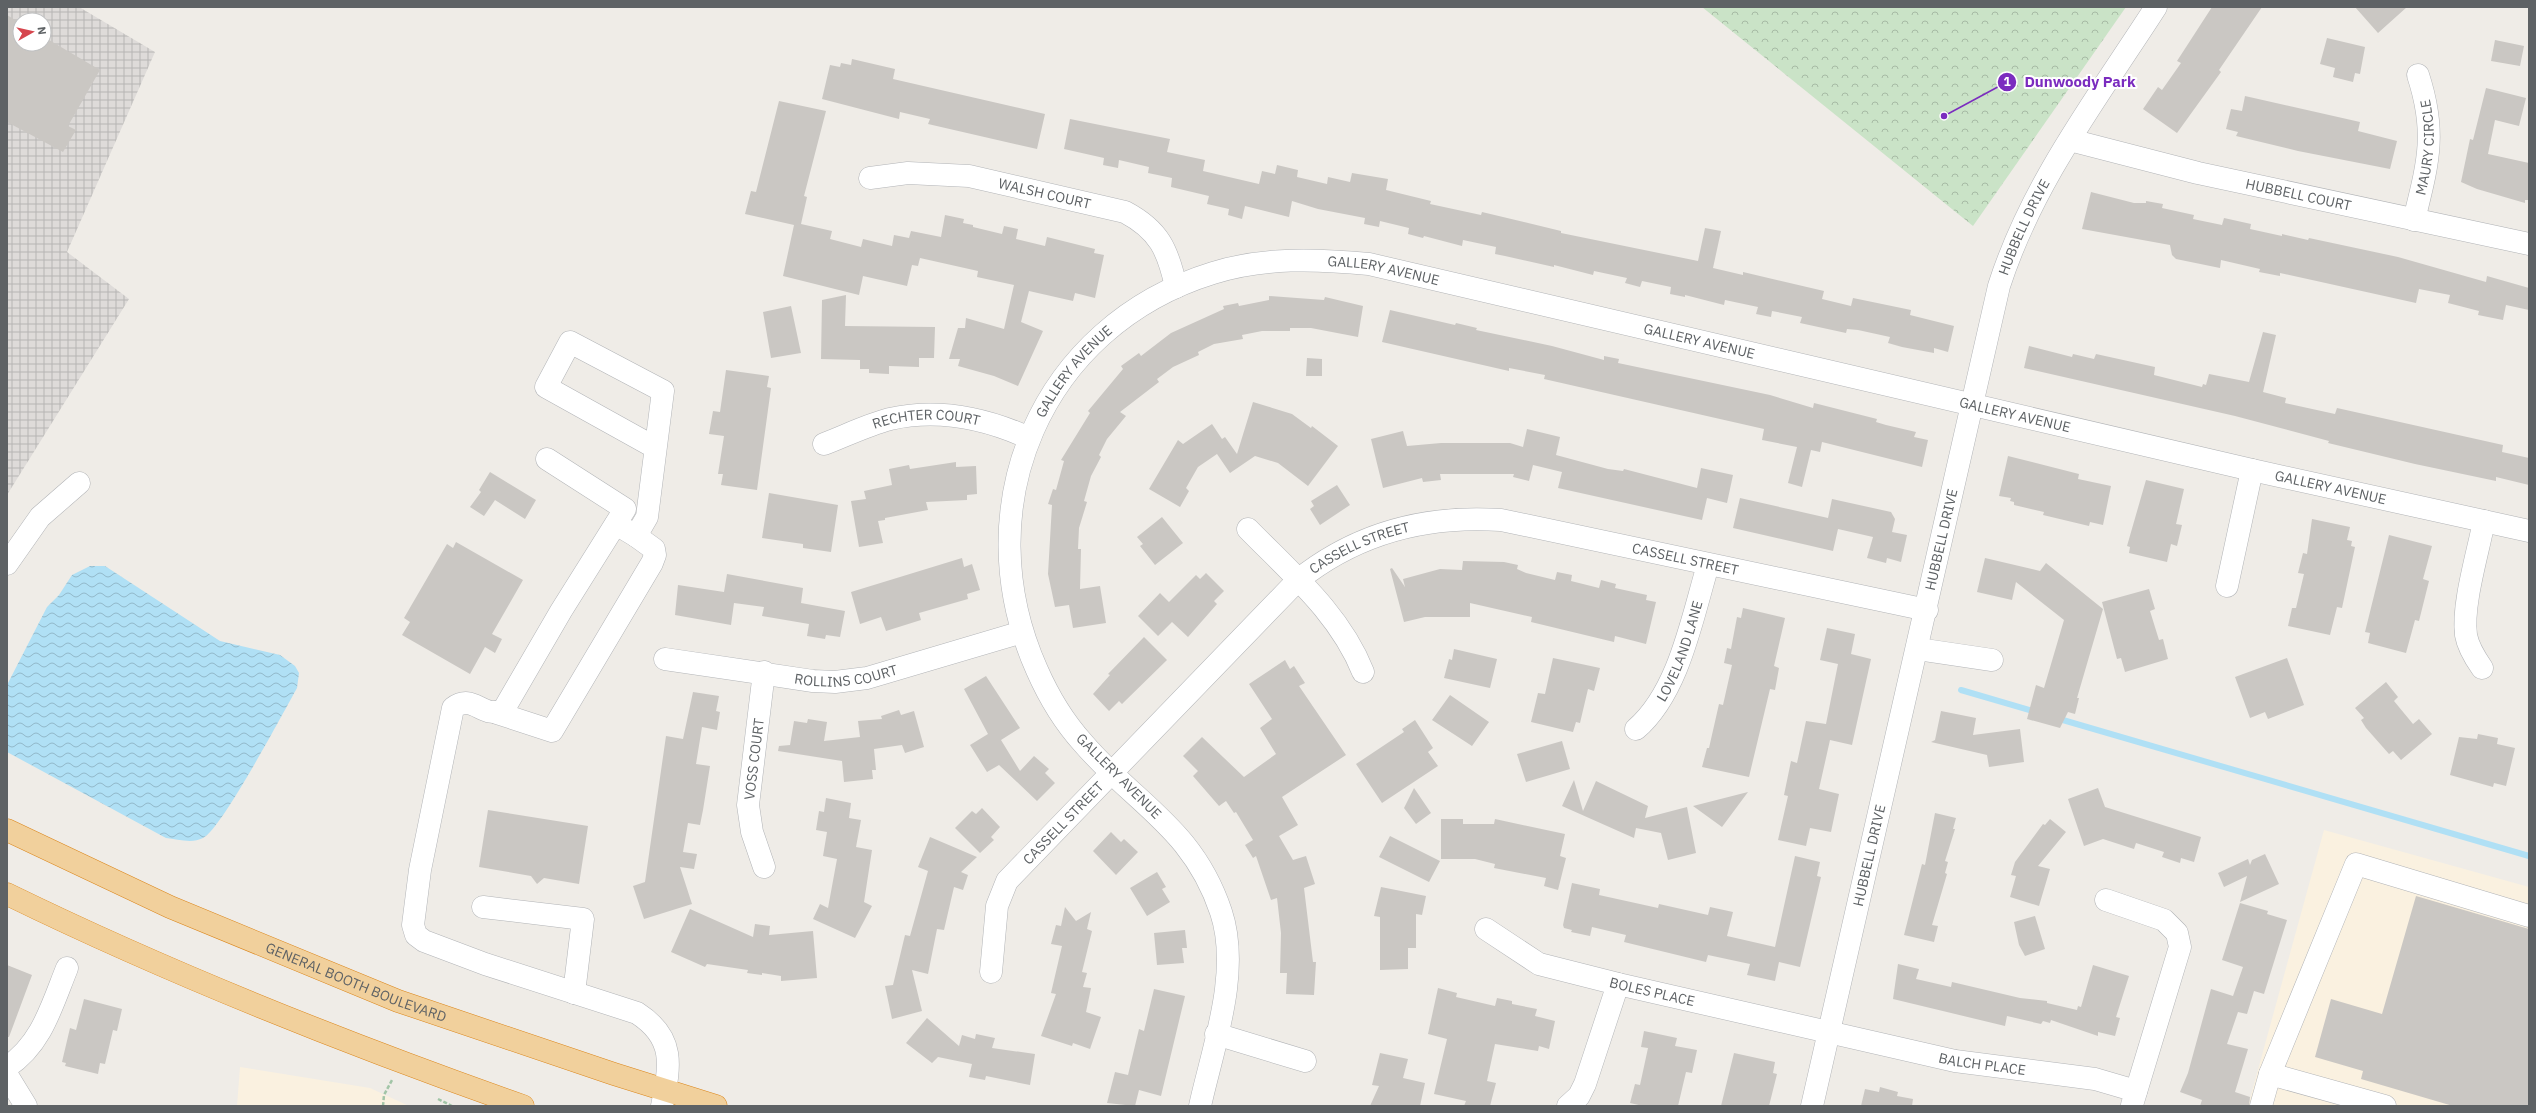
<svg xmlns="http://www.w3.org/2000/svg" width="2536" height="1113" font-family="'IBM Plex Sans',sans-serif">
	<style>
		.commercial { fill: #faf1e0 }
		.industrial { fill: url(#industrial-grid); fill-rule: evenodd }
		.forest { fill: url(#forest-crowns) }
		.water { fill: url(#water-waves) }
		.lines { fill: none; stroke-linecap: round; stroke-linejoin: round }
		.stream { stroke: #b0e0f5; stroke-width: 6 }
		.building { fill: #cac7c3 }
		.minor-casing { stroke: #b2b4b7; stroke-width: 23 }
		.highway-casing { stroke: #db861b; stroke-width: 23 }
		.path { stroke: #a2c5a7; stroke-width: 2.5; stroke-dasharray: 4 2; stroke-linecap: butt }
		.minor { stroke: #fff; stroke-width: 22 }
		.highway { stroke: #f1d09c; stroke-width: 22 }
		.labels { text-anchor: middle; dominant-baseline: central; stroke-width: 4; stroke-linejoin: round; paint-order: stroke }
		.street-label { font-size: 14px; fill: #5e6265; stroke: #fff }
		.leader { fill: none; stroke: #7b2cbf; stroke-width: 1.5 }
		.callout-dot { fill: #7b2cbf; stroke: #fff; stroke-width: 1.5 }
		.mark-label { font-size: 12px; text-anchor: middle; font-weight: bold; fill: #fff }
		.callout-label { font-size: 15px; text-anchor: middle; font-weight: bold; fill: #7b2cbf; stroke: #fff; stroke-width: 4; stroke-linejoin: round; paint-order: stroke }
	</style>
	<defs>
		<pattern id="industrial-grid" width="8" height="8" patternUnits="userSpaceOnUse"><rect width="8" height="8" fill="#dedbd9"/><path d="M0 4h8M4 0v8" fill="none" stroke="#b7b5b4"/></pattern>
		<pattern id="forest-crowns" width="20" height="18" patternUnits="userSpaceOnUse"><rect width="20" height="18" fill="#cae3c7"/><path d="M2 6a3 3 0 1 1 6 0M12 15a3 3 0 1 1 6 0" fill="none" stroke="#a7bba5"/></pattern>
		<pattern id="water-waves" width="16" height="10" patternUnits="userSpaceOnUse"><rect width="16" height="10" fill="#b0e0f5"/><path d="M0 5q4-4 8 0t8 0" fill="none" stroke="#92b9ca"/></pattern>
	</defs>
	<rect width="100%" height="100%" fill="#efece7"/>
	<!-- commercial -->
	<path class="commercial" d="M2324,830L2529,887V1106H2248Z
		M240,1067L370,1088L409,1106H237Z"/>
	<!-- industrial -->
	<path class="industrial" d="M7,7H79L155,52L67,252L129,299L7,495ZM20,20H44V44H20Z"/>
	<!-- forest -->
	<path class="forest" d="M1702,7H2126L1973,226Z"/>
	<!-- water -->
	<path class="water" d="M90,566H105L220,641L280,655L295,666L299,673L297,688C283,713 221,830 203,838C192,844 177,839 166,838L7,752V685L47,607L59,595L72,575Z"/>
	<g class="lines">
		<!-- stream -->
		<path class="stream" d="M1961,690L2036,712
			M2056,718L2529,856"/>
	</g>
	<!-- building -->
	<path class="building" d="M2212,7H2262L2219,70L2221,72L2177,133L2143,109L2158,87L2162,90L2181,63L2177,61Z
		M2355,7H2407L2378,33Z
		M7,15L20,23V44H44V37L100,70L68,126L76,130L63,152L7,122Z
		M2327,38L2365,47L2360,74L2355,73L2353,82L2333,77L2335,68L2320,64Z
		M2495,40L2524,46L2520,66L2491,61Z
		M852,59L895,69L893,79L1045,114L1037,149L928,124L930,119L900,112L899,119L822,99L830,65L840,67L841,63L851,65Z
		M2486,88L2526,98L2519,126L2495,120L2488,154L2529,163V200H2525V203L2477,189L2461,182L2470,139L2473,140Z
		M2245,96L2360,122L2358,131L2397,141L2390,169L2298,151L2236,136L2238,132L2226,129L2231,109L2242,111Z
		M779,101L826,111L804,196L807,197L801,224L832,231L830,239L861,247L863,239L892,246L894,235L909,238L911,231L941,237L945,215L964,219L963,223L973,225V227L1002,234L1004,226L1018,229L1016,239L1045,246L1047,237L1095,249L1094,253L1104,255L1095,298L1075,293L1073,301L1029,291L1021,322L1043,331L1018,386L994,376L958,366L960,359H949L958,328H965L966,318L1004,329L1014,285L977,277L978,271L920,258L918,266L912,265L907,286L863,276L859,295L783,276L794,225L745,214L751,191L756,192Z
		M1070,119L1170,139L1167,152L1205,160L1203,171L1259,184L1262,171L1275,174L1277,165L1298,170L1297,177L1327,184L1328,177L1350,182L1352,173L1388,179L1386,190L1431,201L1430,204L1481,215L1482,212L1561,231V233L1698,261L1705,228L1721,231L1713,268L1743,275V272L1824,291L1822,299L1851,306L1853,298L1911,310L1910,315L1954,326L1948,352L1934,348V353L1902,347L1888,343L1890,337L1858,330L1847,329L1846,333L1800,323L1802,317L1772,311L1771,317L1756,314L1758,307L1725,300L1724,305L1685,295V297L1670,294L1671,287L1642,281L1640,287L1625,283L1627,278L1594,271L1593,275L1554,265V267L1505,256L1495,254L1496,247L1463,240L1462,246L1424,236L1423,238L1408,234L1409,228L1380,221L1379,227L1364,224L1365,218L1318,209L1292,201L1289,217L1245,206L1242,219L1228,215L1229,209L1207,204L1209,196L1171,187L1172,178L1148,173L1149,167L1119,160L1118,168L1103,165L1104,158L1064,149Z
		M2091,192L2134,203H2146V201L2163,204L2162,208L2194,215L2193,219L2222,225L2224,218L2251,224L2250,229L2282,236V234L2308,240L2309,238L2398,257L2486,282L2487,276L2529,288V310L2506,305L2503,320L2478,315L2479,311L2448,303L2450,295L2419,289L2416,303L2280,273V276L2259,272L2260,269L2221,260L2220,268L2176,259L2172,255L2170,245L2082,229Z
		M846,295L845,326L935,327L934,358H919V367L889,366V374L869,373V369H860V360L821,359L822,300Z
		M1269,296L1324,300L1325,297L1363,306L1358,337L1311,328H1290V331H1262L1242,335L1243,339L1214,344L1198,352L1199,355L1173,367L1157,379L1159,382L1120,412L1126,416L1107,439L1099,455L1101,457L1091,476L1084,501L1087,502L1079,528L1078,549H1081L1080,589L1100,586L1106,623L1073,628L1069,605L1055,607L1048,574L1052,505L1048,504L1053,489L1056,490L1064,461L1061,460L1090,413L1088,411L1123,369L1121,366L1139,353L1141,356L1171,333L1224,309L1223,306L1238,303L1239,306L1269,300Z
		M791,306L801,353L771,358L763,312Z
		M1390,310L1455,325L1456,323L1477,328L1476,330L1552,346L1604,360V356L1619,359L1618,363L1770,395L1813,408L1814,403L1877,419L1876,422L1886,425L1916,432L1914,437L1928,440L1922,467L1822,442L1820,452L1811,450L1802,487L1788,483L1797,447L1762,440L1764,429L1544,379L1545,375L1509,368V371L1382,342Z
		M2263,332L2276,335L2263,392L2286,398L2285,403L2335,414L2337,408L2503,445L2502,452L2529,458V485L2496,477V481L2415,464L2328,443L2329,441L2235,416L2024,368L2029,346L2072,357L2073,354L2094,359L2096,354L2155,367L2154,375L2202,387L2203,384L2206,385L2209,374L2249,382Z
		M1307,358L1322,359V376H1306Z
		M726,370L769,376L767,387L771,388L757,490L721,485L723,474H718L724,436L709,434L713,411L720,412Z
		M1253,402L1292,414L1311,428L1312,426L1338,446L1308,486L1278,463L1255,456L1230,473L1217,454L1198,467L1186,488L1189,491L1180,507L1149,489L1178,440L1183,444L1212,424L1222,439L1225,437L1237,454Z
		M1527,429L1560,437L1556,455L1608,469L1623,471L1624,469L1697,488L1701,468L1733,475L1727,503L1707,498L1702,520L1558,488L1562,472L1533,465L1529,481L1513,477L1514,474H1440L1441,480L1423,482L1422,478L1383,488L1371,439L1403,431L1407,446L1441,443H1510L1523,447Z
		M2008,456L2079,474L2078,479L2111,486L2103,525L2090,522L2089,526L2043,515L2044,512L2014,505V502L2010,501L2011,498L1999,496Z
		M956,462V467L976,466L977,494L967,495V500L926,502L928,510L885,518V520L878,521L883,543L859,547L851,501L866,499L864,491L892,485L889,469L909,465L910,469Z
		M490,472L536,500L525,519L495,500L484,516L470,507L481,492L479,490Z
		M2146,480L2184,489L2176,524L2182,525L2177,546L2171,544L2167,562L2129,553L2130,547L2127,546Z
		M1337,485L1350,505L1320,525L1310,509L1314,506L1311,501Z
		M769,493L838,505L831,552L803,548V544L762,538Z
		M1740,498L1828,518L1832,499L1891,512L1895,519L1892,532L1907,535L1901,562L1887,558L1886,563L1867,558L1873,537L1838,529L1833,551L1733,528Z
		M1162,517L1183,543L1155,565L1140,546L1143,544L1137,537Z
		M2312,519L2350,527L2347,540L2352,541L2351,546L2355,547L2342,608L2337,607L2330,635L2288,626L2292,608H2296L2304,574L2298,573L2303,553L2307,554Z
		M2389,535L2432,546L2423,579L2429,581L2419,621L2415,620L2406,653L2368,643L2370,633L2365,632Z
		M456,542L523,580L492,634L502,639L495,653L485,647L470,674L402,635L410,622L404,618L447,544L453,548Z
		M962,558L964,567L972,564L980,590L967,594L968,599L919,613L921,620L886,631L881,617L860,624L851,592Z
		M1985,558L2040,571L2046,563L2103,609L2077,698H2079L2075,714L2068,712L2060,728L2027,719L2036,685L2044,688L2064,620L2016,582L2012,600L1977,592Z
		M1463,561L1504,562L1518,565L1517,569L1526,573L1555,580L1557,572L1572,575L1571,581L1599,588L1601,580L1616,584L1615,588L1647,595L1646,600L1656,602L1646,644L1615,636L1614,642L1531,622L1532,617L1470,603V617H1425L1404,622L1390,569L1392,568L1405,587L1403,579L1440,569L1462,570Z
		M1206,573L1224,591L1214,601L1217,604L1188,637L1172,622L1158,636L1138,616L1160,593L1169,602L1196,575L1200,579Z
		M727,574L803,588L801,603L845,611L840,637L826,635L825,639L807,636L809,624L762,616L764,607L734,603L731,625L675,615L678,585L724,592Z
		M2149,589L2155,609L2150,611L2159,640L2163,639L2168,659L2125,672L2121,658L2117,659L2102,602Z
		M1743,608L1785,618L1774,666L1779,668L1775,690L1770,689L1749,777L1702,767L1707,748H1709L1719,704L1723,705L1732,665L1724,663L1727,648L1731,649L1737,617L1741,618Z
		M1827,628L1855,634L1851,654L1871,659L1852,745L1830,740L1819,789L1839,794L1831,832L1810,828L1806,846L1778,840L1788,796L1784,795L1791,761L1797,763L1806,721L1826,724L1838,664L1820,660Z
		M1144,637L1167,660L1122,704L1119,701L1109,711L1093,694L1110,675L1108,674Z
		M1454,649L1497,659L1490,688L1444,678L1449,659L1452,660Z
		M1553,658L1600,668L1594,691L1588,689L1580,723L1576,722L1573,732L1531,722L1538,693L1545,694Z
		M2287,658L2304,705L2268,719L2265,712L2250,718L2235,677Z
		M1285,660L1290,669L1294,666L1305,683L1299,686L1346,755L1282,797L1298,825L1279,836L1293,860L1306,856L1315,884L1304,888L1313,962H1316L1314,995L1286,994L1287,973H1280L1281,933L1277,898L1271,900L1256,856L1253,858L1245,845L1253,840L1236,812L1234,813L1226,801L1219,806L1193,776L1198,771L1183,756L1202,737L1244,777L1276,754L1260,728L1272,719L1249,684Z
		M986,676L1020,728L1001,740L1020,771L1034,756L1049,769L1045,773L1055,783L1037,801L999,765L987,772L970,745L988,734L964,689Z
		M2386,682L2398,697L2394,701L2413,724L2419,719L2432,734L2401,760L2393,751L2389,754L2366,728L2361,720L2364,718L2355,708Z
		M693,692L719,696L716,711L720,712L717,730L702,727L696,764L710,766L703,810L700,825L688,823L683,852L697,854L694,869L680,867L692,904L644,919L633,886L645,882L666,736L683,739Z
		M1450,695L1489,722L1472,746L1432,720Z
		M899,710L901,715L914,711L924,747L905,753L902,745L874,749L876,770H872L873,779L844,782L842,761L778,751L779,746L790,745L794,721L807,723L808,719L827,722L824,741L860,737L858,721L882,719L881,716Z
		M1941,711L1976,718L1973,735L2020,729L2024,762L1989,767L1987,755L1931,742L1935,740Z
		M1415,720L1433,748L1428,752L1438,766L1382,803L1356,764L1404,732L1402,729Z
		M2478,734L2498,738L2497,744L2515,748L2506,786L2494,783L2493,787L2450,775L2459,737L2477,739Z
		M1562,741L1570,769L1526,782L1517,754Z
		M1574,780L1583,811L1596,781L1648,806L1645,818L1687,807L1696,853L1668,860L1661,833L1636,828L1634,838L1562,806Z
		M1414,788L1431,813L1416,824L1404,808Z
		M2098,788L2105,807L2201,837L2194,862L2181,858L2180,863L2162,857L2164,852L2136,843L2134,849L2103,839L2084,846L2068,799Z
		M1748,792L1722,827L1693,806Z
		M826,798L851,803L849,818L861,820L856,847L872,850L864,902L872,906L855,938L813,919L820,904L828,908L837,859L823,856L827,832L816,830L819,811L824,812Z
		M982,808L1000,827L991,837L994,840L980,853L955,828L972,811L976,814Z
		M488,810L588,826L579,884L544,878L537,884L531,876L479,867Z
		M1935,813L1956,818L1953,829H1955L1945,861L1948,862L1945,873L1947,874L1932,925L1938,926L1934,942L1904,935L1922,864L1925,865Z
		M1441,819H1463V824H1494L1495,819L1565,834L1560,856L1566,858L1558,890L1544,886L1546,878L1494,868L1495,864L1475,859H1441Z
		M2050,819L2066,832L2038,866L2050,869L2039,906L2010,897L2016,876L2011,875L2015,862L2043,824L2045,825Z
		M1111,832L1121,842L1124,839L1138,852L1116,875L1093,851Z
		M1390,836L1440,861L1429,882L1379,857Z
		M930,837L977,857L961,872L968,875L963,890L954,887L944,930L937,929L928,974L912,970L922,1011L892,1019L885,986L893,985L905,935L910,936L928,871L918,867Z
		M2265,854L2279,884L2240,902L2247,876L2224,887L2218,873L2248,859L2250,865L2252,860Z
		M1795,856L1820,862L1817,876L1821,877L1800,967L1779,962L1775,981L1747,975L1750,964L1708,955L1706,962L1624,942L1626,935L1592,927L1590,936L1571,932L1572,930L1564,928L1563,925L1572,883L1600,889L1599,895L1658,908L1659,904L1708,915L1710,907L1733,912L1727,936L1775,947Z
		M1157,872L1166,887L1162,889L1170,902L1147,916L1130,888Z
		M1381,887L1426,896L1422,915L1416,914V948H1408V969L1380,970V917L1374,916Z
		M2416,896L2529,929V1106H2453L2361,1079L2363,1071L2315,1057L2331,999L2382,1014Z
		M2240,903L2268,911L2267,914L2287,920L2264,994L2254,991L2247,1014L2238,1012L2227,1044L2248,1049L2235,1092L2250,1097L2249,1106H2200L2202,1100L2180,1092L2188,1073L2211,989L2233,996L2243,967L2222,960Z
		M1065,907L1076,921L1091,912L1087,929L1092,931L1082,972L1087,973L1083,987L1091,988L1086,1012L1101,1017L1090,1049L1073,1043L1072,1046L1041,1036L1056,994L1051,993L1062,946L1051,944L1056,925L1061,926Z
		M690,909L753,937L755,924L770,926L769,935L813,931L817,978L781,981V976L762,973V975L747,973L748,970L707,964L705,967L671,952Z
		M2035,916L2045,949L2025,956L2019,945L2014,922Z
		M1185,930L1187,948H1182L1184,963L1157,965L1154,933Z
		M1898,964L1919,969L1916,979L1951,987L1952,982L2020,998L2047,1001V1003L2077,1010L2078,1006L2081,1007L2093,965L2129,976L2116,1017L2120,1018L2115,1036L2098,1032V1036L2051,1020L2050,1023L2043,1021L2041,1024L2007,1016L2005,1026L1893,999Z
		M7,965L32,975L9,1037H7Z
		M1438,988L1457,993L1456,997L1495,1006L1497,998L1512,1001V1004L1537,1009L1535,1016L1555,1021L1549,1049L1539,1046L1538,1051L1495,1044L1487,1081L1496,1083L1490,1106H1464L1466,1101L1434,1094L1447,1039L1428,1034Z
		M1154,989L1185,996L1161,1096L1139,1090L1135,1106L1107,1103L1115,1072L1128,1075L1139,1029L1144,1031Z
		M84,999L122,1009L117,1031L113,1030L105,1064L100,1063L98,1074L65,1066L66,1063L62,1062L70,1028L76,1030Z
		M927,1018L959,1046L962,1035L975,1039L976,1034L995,1038L992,1048L1035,1054L1030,1085L986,1076L985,1080L969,1077L972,1064L938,1057L932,1063L906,1043Z
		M1644,1031L1677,1038L1675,1046L1697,1050L1692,1073L1686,1072L1678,1106H1643L1630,1103L1635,1084L1640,1085L1648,1048L1641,1047Z
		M1380,1053L1408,1059L1403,1078L1425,1083L1420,1106H1370L1379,1086L1372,1085Z
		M1734,1053L1775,1062L1773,1073L1777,1074L1769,1106H1721Z
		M1880,1087L1898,1092L1897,1096L1913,1099L1912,1106H1861L1865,1089L1879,1092Z"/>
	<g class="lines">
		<defs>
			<g id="minor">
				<path id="s1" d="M2070,140L2198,173L2529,244"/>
				<path id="s2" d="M870,178L908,173L969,176L1125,212C1159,230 1168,250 1176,287"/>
				<path id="s3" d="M2414,220C2428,163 2437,133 2418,75"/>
				<path id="s4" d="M824,444C845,436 867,425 890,419C938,408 985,418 1029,438"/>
				<path d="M547,459L625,509L561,611L504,709C483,721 474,692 453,708L420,870L413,925L416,935L424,941L485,964L637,1013C676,1038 670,1066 662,1106"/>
				<path d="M616,524L636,536L647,517L663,391L570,342L546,387L654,447"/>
				<path d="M1248,529C1291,573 1340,614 1363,672"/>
				<path d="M7,564L40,517L79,483"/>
				<path d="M2227,586L2252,470"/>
				<path d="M1918,649L1992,660"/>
				<path id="s5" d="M665,659L813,681L835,682L867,678L1022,632"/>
				<path d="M2482,668C2475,658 2468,647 2466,635C2462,604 2478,553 2484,521"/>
				<path d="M764,672L748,805L752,832L764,867"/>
				<path d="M497,713L552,731L652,563L655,555L654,549L636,536"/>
				<path id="s6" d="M1636,729C1679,692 1692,618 1708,565"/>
				<path d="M2106,900L2164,920L2177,933L2180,947L2132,1105"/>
				<path d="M483,907L583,919L574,993"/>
				<path id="s7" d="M1486,929L1539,964L1618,984L1955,1061L2095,1079L2136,1091"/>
				<path id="s8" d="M991,972L997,906L1007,881L1298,580C1357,533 1427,515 1501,520L1927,610"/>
				<path d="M1216,1034L1305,1061"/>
				<path d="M7,1067C42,1044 52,1005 67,968"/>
				<path d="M2270,1074L2356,864L2529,916"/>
				<path d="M7,1075L26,1106"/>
				<path id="s9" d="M1200,1106C1213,1047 1241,972 1221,912C1193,828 1136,805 1083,743C1064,722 1048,695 1037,670C964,507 1041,326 1213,273C1264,257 1317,259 1369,264L2252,470L2529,531"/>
				<path d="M1568,1106L1579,1096L1585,1084L1618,984"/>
				<path id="s10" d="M1812,1106L1999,286C2032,183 2098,97 2156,7"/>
				<path d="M2261,1106L2270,1074L2385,1106"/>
			</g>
			<g id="highway">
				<path id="s11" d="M7,830L170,907L398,1001L614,1074L716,1106"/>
				<path d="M7,894C175,976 347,1044 523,1106"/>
			</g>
		</defs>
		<!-- minor casing -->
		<use href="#minor" class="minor-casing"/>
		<!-- highway casing -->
		<use href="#highway" class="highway-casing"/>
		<!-- path -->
		<path class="path" d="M438,1099L452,1106
			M383,1106L384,1095L392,1080"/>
		<!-- minor -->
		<use href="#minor" class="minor"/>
		<!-- highway -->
		<use href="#highway" class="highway"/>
	</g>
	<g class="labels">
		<!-- street labels -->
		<g class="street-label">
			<text stroke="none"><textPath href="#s3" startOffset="74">MAURY CIRCLE</textPath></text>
			<text stroke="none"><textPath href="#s2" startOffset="177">WALSH COURT</textPath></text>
			<text stroke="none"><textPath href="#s1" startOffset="235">HUBBELL COURT</textPath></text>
			<text stroke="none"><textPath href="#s10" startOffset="905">HUBBELL DRIVE</textPath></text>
			<text stroke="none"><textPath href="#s9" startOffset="1171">GALLERY AVENUE</textPath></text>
			<text stroke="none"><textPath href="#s9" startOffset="1495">GALLERY AVENUE</textPath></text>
			<text stroke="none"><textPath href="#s9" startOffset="824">GALLERY AVENUE</textPath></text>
			<text stroke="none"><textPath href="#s9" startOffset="1819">GALLERY AVENUE</textPath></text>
			<text stroke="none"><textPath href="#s4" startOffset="107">RECHTER COURT</textPath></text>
			<text stroke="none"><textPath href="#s9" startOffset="2143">GALLERY AVENUE</textPath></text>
			<text stroke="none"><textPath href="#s10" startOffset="581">HUBBELL DRIVE</textPath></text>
			<text stroke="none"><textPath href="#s8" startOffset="582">CASSELL STREET</textPath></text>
			<text stroke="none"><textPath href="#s8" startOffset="917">CASSELL STREET</textPath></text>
			<text stroke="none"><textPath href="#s6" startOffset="91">LOVELAND LANE</textPath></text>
			<text stroke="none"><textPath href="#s5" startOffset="183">ROLLINS COURT</textPath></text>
			<text transform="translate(754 759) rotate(-83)">VOSS COURT</text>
			<text transform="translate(1119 776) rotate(45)">GALLERY AVENUE</text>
			<text stroke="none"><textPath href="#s8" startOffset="174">CASSELL STREET</textPath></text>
			<text stroke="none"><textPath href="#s10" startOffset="257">HUBBELL DRIVE</textPath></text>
			<text stroke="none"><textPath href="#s11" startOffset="381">GENERAL BOOTH BOULEVARD</textPath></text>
			<text stroke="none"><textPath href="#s7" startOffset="180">BOLES PLACE</textPath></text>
			<text stroke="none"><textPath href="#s7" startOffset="518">BALCH PLACE</textPath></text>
		</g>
	</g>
	<!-- callouts -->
	<path class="leader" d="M1944 116L2007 82"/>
	<g class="callout-dot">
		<circle cx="1944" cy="116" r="4"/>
		<circle cx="2007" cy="82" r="10"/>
	</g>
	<g class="mark-label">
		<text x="2007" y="86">1</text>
	</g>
	<g class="callout-label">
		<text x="2080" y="87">Dunwoody Park</text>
	</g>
	<!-- border -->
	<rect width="2536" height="1113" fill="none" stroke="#5e6265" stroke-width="16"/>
	<!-- north arrow -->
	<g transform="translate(32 32) rotate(82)"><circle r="19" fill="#ffffff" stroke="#bfc0c1"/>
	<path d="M0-3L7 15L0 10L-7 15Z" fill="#d6464e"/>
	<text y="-6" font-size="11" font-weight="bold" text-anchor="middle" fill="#5e6265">N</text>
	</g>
</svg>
